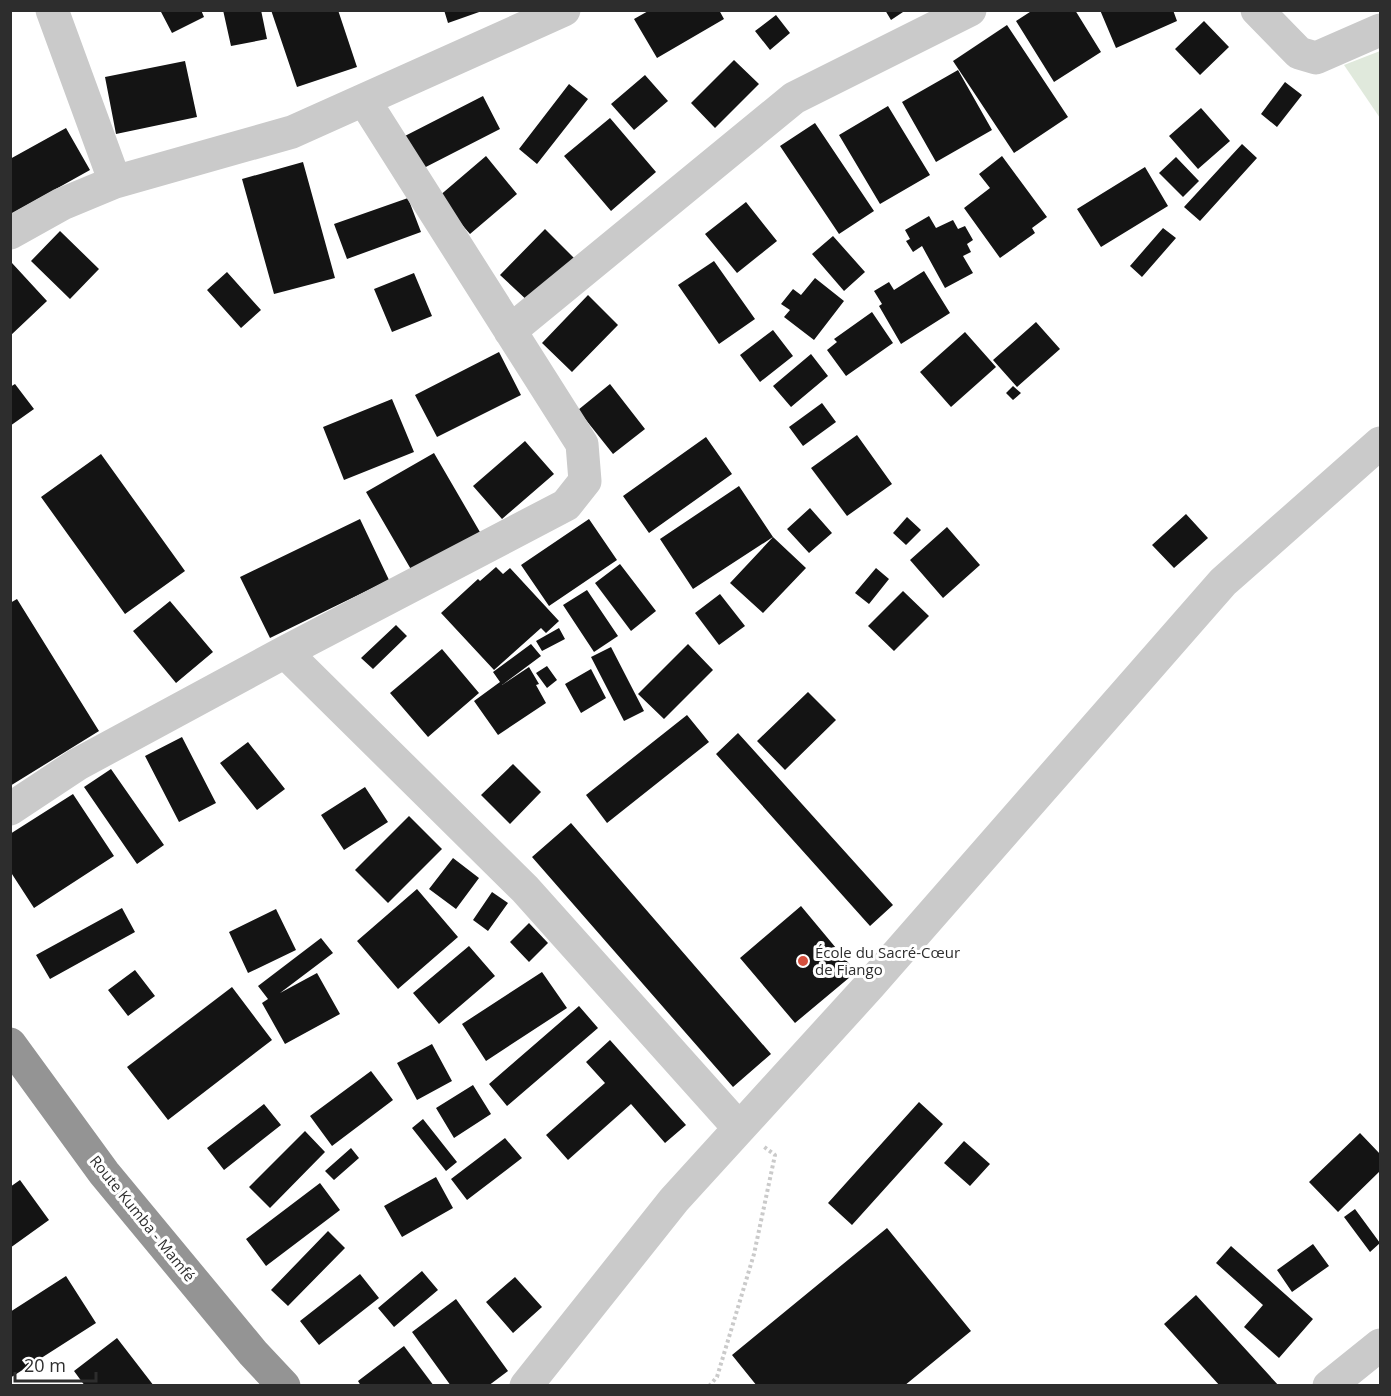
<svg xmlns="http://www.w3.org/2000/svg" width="1391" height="1396" font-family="'Open Sans',sans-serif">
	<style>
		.green { fill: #e0e9dc }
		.building { fill: #141414 }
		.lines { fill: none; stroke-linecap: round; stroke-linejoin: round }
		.path { stroke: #cacaca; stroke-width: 4; stroke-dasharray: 3 3; stroke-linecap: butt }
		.minor { stroke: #cacaca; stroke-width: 33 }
		.highway { stroke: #949494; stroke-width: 33 }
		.poi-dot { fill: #d5503e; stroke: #fff; stroke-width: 2 }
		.labels { text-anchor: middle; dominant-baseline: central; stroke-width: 6; stroke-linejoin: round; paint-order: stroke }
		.poi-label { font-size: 15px; fill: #2d2d2d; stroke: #fff; text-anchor: start }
		.street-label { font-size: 15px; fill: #2d2d2d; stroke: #fff }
	</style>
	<rect width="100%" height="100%" fill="#fff"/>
	<!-- green -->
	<path class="green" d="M1380,51V118L1344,65Z"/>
	<!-- building -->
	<path class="building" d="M160,10H201L204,17L172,33Z
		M223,10H261L267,39L231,46Z
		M271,10H338L357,67L297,87Z
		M444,10H482V11L448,23Z
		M650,10H719L724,19L657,58L634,19Z
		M885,10H906L891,20Z
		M1033,10H1075L1101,52L1054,82L1016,21Z
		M1100,10H1173L1177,21L1116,48Z
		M776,15L790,33L770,50L755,31Z
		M1204,21L1229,47L1200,75L1175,49Z
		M1007,25L1068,117L1014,153L953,61Z
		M734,60L759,84L715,128L691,103Z
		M185,61L197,117L116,134L105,77Z
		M958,70L992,130L936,162L902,102Z
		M645,75L668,101L634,130L611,104Z
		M1285,82L1302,95L1277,127L1261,114Z
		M569,84L588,99L537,164L519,149Z
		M483,96L500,129L418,171L401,138Z
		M888,106L930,175L880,204L839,135Z
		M1201,108L1230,141L1198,169L1169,136Z
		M610,118L656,172L611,211L564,156Z
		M815,123L874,211L839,234L780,146Z
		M66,128L90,170L11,214L10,159Z
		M1242,144L1257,158L1200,221L1184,207Z
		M486,156L517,194L470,234L438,197Z
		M1002,156L1047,217L1032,228L1035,233L1000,258L964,208L990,188L979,174Z
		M1176,157L1199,181L1183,197L1159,173Z
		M303,162L335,278L274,294L242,179Z
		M1145,167L1168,206L1101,247L1077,209Z
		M408,198L421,232L347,259L334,224Z
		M746,202L777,241L737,273L705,234Z
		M929,216L936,228L953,220L958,229L965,226L973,240L967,244L971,252L963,256L973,273L945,288L922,246L913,252L906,241L910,239L905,230Z
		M1163,228L1176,238L1142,277L1130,266Z
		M545,229L574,258L530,303L500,275Z
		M60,231L99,269L70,299L31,261Z
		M833,236L865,272L844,291L812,254Z
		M714,261L755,319L719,344L678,285Z
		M12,263L47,301L10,336V264Z
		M924,271L950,313L901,344L879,306L882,304L874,291L889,282L894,290Z
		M227,272L261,310L241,328L207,290Z
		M414,273L432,316L392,332L374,289Z
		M815,278L844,301L814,340L784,317L790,310L781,304L793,289L801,295Z
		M588,295L618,325L572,372L542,343Z
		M872,312L893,343L846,376L827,350L837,342L834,339Z
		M1036,322L1060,349L1017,387L993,360Z
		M773,330L793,356L760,382L740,355Z
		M965,332L996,367L951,407L920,372Z
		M499,352L521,395L437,437L415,395Z
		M811,354L828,376L791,407L773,386Z
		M15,384L34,409L10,426V387Z
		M610,384L645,429L613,454L578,410Z
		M1013,386L1021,393L1013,400L1006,393Z
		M392,399L414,452L344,480L323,427Z
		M822,403L836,422L803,446L789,427Z
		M857,435L892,484L847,516L811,468Z
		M706,437L732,474L649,533L623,496Z
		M525,441L554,474L502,519L473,486Z
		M434,453L484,539L416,578L366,492Z
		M101,454L185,571L125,614L41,497Z
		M739,486L773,537L806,568L763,613L730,583L773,537L693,589L660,539Z
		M810,508L832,533L809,553L787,529Z
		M1186,514L1208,538L1174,568L1152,545Z
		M907,517L921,530L906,545L893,533Z
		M360,519L389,580L270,638L240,577Z
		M589,519L617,560L549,606L521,565Z
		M947,527L980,565L943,598L910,560Z
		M620,564L656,611L631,631L595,583Z
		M496,567L503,574L510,568L559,621L546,633L541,628L494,670L441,613L478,579L480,581Z
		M876,568L889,579L869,604L855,593Z
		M587,590L618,636L594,652L563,605Z
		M903,591L929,616L894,651L868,626Z
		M720,594L745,626L719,645L695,613Z
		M17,599L99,731L10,786V603Z
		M170,601L213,652L176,683L133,631Z
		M396,625L407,636L373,669L361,658Z
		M559,628L565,639L542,651L536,641Z
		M531,644L541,656L502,685L529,667L539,684L536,685L546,703L498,735L474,701L500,682L493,672Z
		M688,644L713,670L664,719L638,694Z
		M611,647L644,711L624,721L591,657Z
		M442,649L479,693L428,737L390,693Z
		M547,666L557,680L547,688L536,673Z
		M591,669L606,698L581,713L565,684Z
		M808,692L836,720L785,770L757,741Z
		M687,715L709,742L607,823L586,795Z
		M738,733L893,905L870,926L716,754Z
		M182,737L216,803L179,822L145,756Z
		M248,742L285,789L257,810L220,763Z
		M513,764L541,792L510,824L481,795Z
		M111,769L164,845L137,864L84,787Z
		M365,787L388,822L344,850L321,815Z
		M73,794L114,856L34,908L10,871V834Z
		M409,816L442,849L388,903L355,870Z
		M571,823L771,1054L733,1087L532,857Z
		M453,858L479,878L456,909L429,889Z
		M417,889L458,937L398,989L357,941Z
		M492,892L508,903L488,931L473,920Z
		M801,906L856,972L795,1023L740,958Z
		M122,908L135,932L50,979L36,955Z
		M276,909L296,950L248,973L229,932Z
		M529,923L548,943L529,962L510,942Z
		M321,938L333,953L280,993L317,973L340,1014L285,1044L262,1003L268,999L258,986Z
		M469,946L495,976L439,1024L413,993Z
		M135,970L155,996L128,1016L108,990Z
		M542,972L567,1008L486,1061L462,1024Z
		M232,987L272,1040L168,1120L127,1067Z
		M579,1006L598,1028L507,1106L489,1084Z
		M610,1040L686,1125L665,1143L631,1104L568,1160L546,1135L605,1083L586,1062Z
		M432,1044L452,1081L417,1100L397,1063Z
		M371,1071L393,1100L332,1146L310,1116Z
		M473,1085L491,1114L454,1138L436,1108Z
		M919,1102L943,1124L852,1225L828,1203Z
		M264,1104L281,1125L224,1170L207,1148Z
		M423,1119L457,1162L446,1171L412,1128Z
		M305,1131L325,1152L270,1208L249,1187Z
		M1360,1133L1380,1154V1171L1338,1212L1309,1182Z
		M505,1138L522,1158L467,1200L451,1179Z
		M964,1141L990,1164L970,1186L944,1163Z
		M351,1148L359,1158L334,1180L325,1171Z
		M436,1177L453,1208L402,1237L384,1206Z
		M20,1180L49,1220L10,1248V1187Z
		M320,1183L340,1210L266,1266L246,1239Z
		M1355,1209L1380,1243L1370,1252L1344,1217Z
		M887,1228L971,1331L904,1386H757L732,1355Z
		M328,1231L345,1248L288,1306L271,1290Z
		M1313,1244L1329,1266L1292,1292L1277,1270Z
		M1231,1246L1313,1319L1279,1358L1244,1327L1263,1305L1216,1263Z
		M422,1271L438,1290L394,1327L378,1308Z
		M360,1274L379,1298L319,1345L300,1321Z
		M66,1276L96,1323L10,1378V1312Z
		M515,1277L542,1307L513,1333L486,1302Z
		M1196,1295L1279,1386H1220L1164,1324Z
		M456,1299L508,1371L488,1386H451L412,1332Z
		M117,1338L154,1386H85L74,1371Z
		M404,1346L434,1386H361L358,1381Z"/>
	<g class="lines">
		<!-- path -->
		<path class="path" d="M709,1386L717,1377L754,1254L775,1155L763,1146"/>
		<!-- minor -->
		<path class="minor" d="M52,10L115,182
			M1257,10L1299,53L1316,58L1380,30
			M10,233L62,204L115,182L292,132L564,10
			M510,331L794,98L970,10
			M285,652L525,889L739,1128
			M10,809L78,764L285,652L566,505L585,481L582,444L364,100
			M526,1386L674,1200L870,985L1223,582L1380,443
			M1329,1386L1380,1345"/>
		<!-- highway -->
		<path class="highway" d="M10,1044L104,1173L253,1353L284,1386"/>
	</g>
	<!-- markers -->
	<circle class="poi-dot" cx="803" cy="961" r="6"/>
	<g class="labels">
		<!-- poi labels -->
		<g class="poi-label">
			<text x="815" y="952">École du Sacré-Cœur<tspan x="815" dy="17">de Fiango</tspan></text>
		</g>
		<!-- street labels -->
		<g class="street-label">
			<text transform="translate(143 1218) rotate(51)">Route Kumba - Mamfé</text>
		</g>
	</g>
	<!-- border -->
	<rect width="1391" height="1396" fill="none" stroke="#2d2d2d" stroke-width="24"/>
	<!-- scale -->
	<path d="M15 1372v9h81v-9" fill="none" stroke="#2d2d2d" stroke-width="3"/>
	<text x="24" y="1372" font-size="18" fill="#2d2d2d" stroke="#ffffff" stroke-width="4.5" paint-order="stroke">20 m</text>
</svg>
